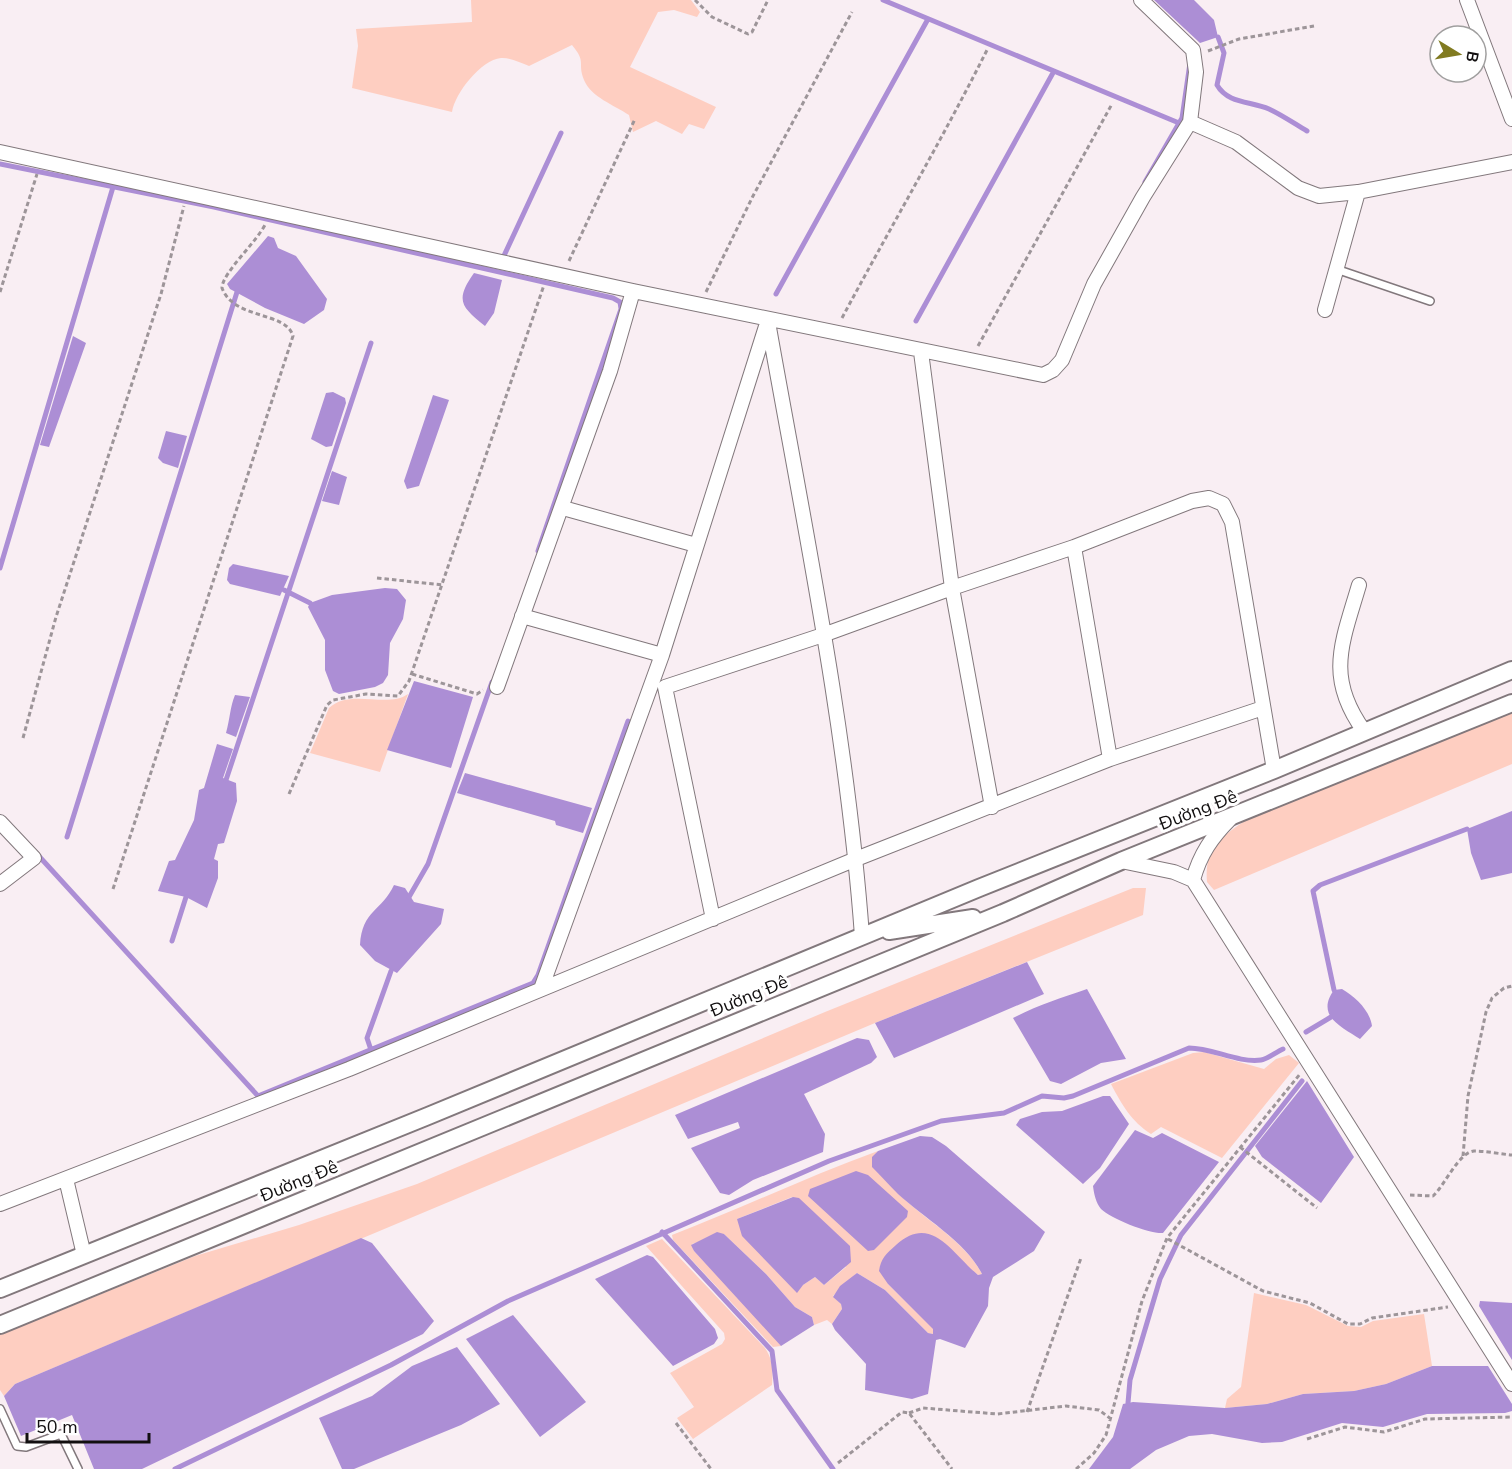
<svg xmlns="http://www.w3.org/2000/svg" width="1512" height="1469" font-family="'Nunito Sans',sans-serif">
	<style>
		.green { fill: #fecec1; fill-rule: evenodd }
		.water { fill: #ac8ed5 }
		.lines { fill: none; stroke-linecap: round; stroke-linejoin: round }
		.stream { stroke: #ac8ed5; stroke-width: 5 }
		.service-casing { stroke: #82787c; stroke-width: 10 }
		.minor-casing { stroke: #82787c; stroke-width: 16 }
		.tertiary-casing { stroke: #82787c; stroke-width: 20 }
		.path { stroke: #9d9599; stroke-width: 3; stroke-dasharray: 4.5 3; stroke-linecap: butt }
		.service { stroke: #fff; stroke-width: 7 }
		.minor { stroke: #fff; stroke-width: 14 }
		.tertiary { stroke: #fff; stroke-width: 16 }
		.labels { text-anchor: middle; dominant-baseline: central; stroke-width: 6; stroke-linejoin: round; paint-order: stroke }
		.street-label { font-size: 18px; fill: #120f10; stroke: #fff }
	</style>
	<rect width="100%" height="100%" fill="#f9eef3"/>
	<!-- green -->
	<path class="green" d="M471,0H691L700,12L697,17L674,10L658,12L630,67L716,107L704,129L689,124L682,134L656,121L633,132L629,115C614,105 591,97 584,80C577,62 587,63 572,45L529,66C521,63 509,57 501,58C481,60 455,93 452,112L352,88L358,46L356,29L472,22Z
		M408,694L380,772L310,753L329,708C350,688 387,709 408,694Z
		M1512,710V764L1214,890L1207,882C1204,849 1221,837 1246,820Z
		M1133,888H1146L1143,915L875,1023L15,1384L4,1396L0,1390V1335L195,1256L299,1225L417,1184L825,1012Z
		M1204,1052L1264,1069L1276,1059L1289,1055L1299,1063L1222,1158L1161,1127L1151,1134C1131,1121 1122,1105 1111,1084L1193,1053Z
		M878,1151L873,1157C881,1169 889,1185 900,1195C926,1221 965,1241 982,1274L978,1275L969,1268L888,1284L934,1329L933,1334L928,1333L885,1290L857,1273L833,1296L841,1304L842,1309L832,1324L827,1320L814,1325L812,1317L795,1307L766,1274L724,1234L692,1244L694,1251L774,1335L781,1346L773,1347L673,1240L672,1235C742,1208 809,1176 878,1151ZM792,1197L846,1267L824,1285L815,1277L803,1285L737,1219Z
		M662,1239L765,1348C773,1360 773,1371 772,1385L693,1439L677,1418L694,1407L670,1373L722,1344L725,1339L724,1333L646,1246Z
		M1254,1293L1306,1305L1348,1326L1361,1327L1373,1321L1424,1314L1432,1366L1386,1384L1354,1391L1303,1394L1267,1404L1225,1408L1227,1399L1241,1387Z"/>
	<!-- water -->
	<path class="water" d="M1154,0H1194L1214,20L1218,37L1200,43Z
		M268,236L274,238L278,248L296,256L327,299L324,310L304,324L265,308L230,289L227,284Z
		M474,273L502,280L494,313L485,326C462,307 454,301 474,273Z
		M73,336L86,343L49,447L40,445Z
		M333,392L345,398L346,403L332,446L326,447L311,439L326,393Z
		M433,395L449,400L419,486L407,489L404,481Z
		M166,431L187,436L178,468L163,463L158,458Z
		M332,471L347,477L339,505L322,501Z
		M233,564L289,576L280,596L230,584L227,580L229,568Z
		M385,588L397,589L406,600L403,619L390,643L388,675L383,683L375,687L339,694L333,691L325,670V640L308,607L310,603L332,595Z
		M414,681L473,697L451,768L387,750Z
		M235,695L250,697L236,737L226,733C230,719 230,707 235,695Z
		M217,744L233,749L223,778L236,783L237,801L224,843L218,844L214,859L218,861V878L207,908L186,897L158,891L169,861L175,860L194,820L199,790L204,788Z
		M465,773L592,808L583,833L556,825L555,821L457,793Z
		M1512,811V873L1481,880L1471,853L1467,829Z
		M394,885L405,888L414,902L444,909L441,924L397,973L375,961L360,945C362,910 382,911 394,885Z
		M1027,962L1044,994L894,1058L875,1023Z
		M1087,989L1126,1059L1101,1063L1061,1084L1050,1081L1013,1018C1038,1005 1061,998 1087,989Z
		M1342,989C1356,997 1370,1011 1372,1026L1360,1039C1342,1027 1315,1016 1334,990Z
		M857,1038L869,1040L877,1057L871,1063L804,1094L825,1134L823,1152L753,1180L729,1195L720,1193L691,1148L740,1128L738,1122L688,1139L675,1115Z
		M1307,1081L1354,1157L1321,1203L1262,1157L1255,1146Z
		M1103,1096H1110L1129,1124L1100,1168L1083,1184L1016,1125L1020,1119L1042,1112L1062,1111Z
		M1135,1130L1153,1138L1162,1133L1219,1162L1163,1233C1150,1234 1111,1219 1101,1209C1096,1203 1094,1194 1093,1186Z
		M920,1136L932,1137L946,1146L1045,1232L1034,1251L993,1277L989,1288L988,1306L965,1348L940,1339L936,1340L928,1394L912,1399L865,1390L866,1364L835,1330L832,1324L842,1309L841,1304L833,1297L840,1286L857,1273L885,1290L928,1333L933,1334V1329L888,1284L879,1271C881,1258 886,1254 896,1245C931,1213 951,1252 978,1275L982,1274C967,1243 923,1217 898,1194C889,1185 881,1176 872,1167V1157L878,1151Z
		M856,1171L868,1175L908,1211L907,1217L874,1250L868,1251L808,1196L810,1189Z
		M793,1197L799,1198L850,1246L851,1262L824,1285L815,1277L803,1285L797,1293L742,1236L737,1219Z
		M717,1232L724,1234L766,1274L795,1307L812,1317L814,1325L781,1346L694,1251L691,1245Z
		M361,1238L372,1243L434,1321L423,1334L142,1469H94L72,1415L21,1436L4,1396L15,1384Z
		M647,1255L653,1257L715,1329L718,1338L714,1344L673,1366L595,1279Z
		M1480,1301L1512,1303V1360L1479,1306Z
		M513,1315L586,1402L540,1437L466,1339Z
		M457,1347L500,1404L461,1425L354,1469H342L319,1418L372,1396L412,1366Z
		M1432,1366H1488L1512,1404V1411L1505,1413L1427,1414L1383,1427L1342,1423L1282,1442L1262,1443L1212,1434L1189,1436L1156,1450L1130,1469H1089L1113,1437L1123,1404L1133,1402L1225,1408L1267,1404L1303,1394L1354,1391L1386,1384Z"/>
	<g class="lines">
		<!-- stream -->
		<path class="stream" d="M883,0L1179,123
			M1218,37L1224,53L1217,85C1228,104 1251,101 1269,109C1282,115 1295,124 1307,131
			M0,164L214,207L613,298L620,302L621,309L538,551
			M1145,182L1182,118L1190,63
			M502,260L561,133
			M776,294L928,19
			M916,321L1054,71
			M0,568L113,187
			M284,590L310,603
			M226,780L371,343
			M67,837L237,292
			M37,854L258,1096L533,983L538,975L628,721
			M409,897L428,864L492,682
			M172,941L186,897
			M1334,990L1313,891L1320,885L1467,829
			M1306,1032L1331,1017
			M371,1050L367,1038L391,971
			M662,1232L772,1351L777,1390L833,1469
			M1128,1403L1130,1380L1160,1279L1181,1235L1302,1081
			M175,1469L391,1365L508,1301L829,1161L941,1121L1004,1113L1042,1096L1064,1098L1073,1096L1189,1048C1213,1048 1237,1063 1261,1060C1268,1059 1276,1052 1283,1049"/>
		<defs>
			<path id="service" d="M1336,269L1430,301
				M0,1409L17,1446L26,1447L61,1434L78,1469"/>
			<path id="minor" d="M1467,0L1512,119
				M1190,122L1236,142L1298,188L1319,196L1358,192L1512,162
				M0,152L633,291L1043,375L1053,370L1062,360L1094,284L1143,197L1190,122L1196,72L1193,50L1141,0
				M1325,310L1358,192
				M768,322C804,525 847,730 862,936
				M563,508L696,545
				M1074,547L1110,759
				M1359,585C1342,643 1325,677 1364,731
				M522,616L662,655
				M497,687L610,371L633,291
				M992,807L952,588L1074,547L1192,501L1209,498L1223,504L1232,522L1274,770
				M0,822L34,858L0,884
				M1121,861L1174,872L1193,880L1512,1384
				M1193,880C1200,854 1212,837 1230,819
				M713,919L665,687L823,635L952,588L921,352
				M541,989L662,655L768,320
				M66,1179L84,1255
				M0,1204L349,1069L856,859L1110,759L1263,708"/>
			<path id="tertiary" d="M889,931L973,918
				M0,1289L428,1116L979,888L1274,770L1512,670
				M0,1325L1003,913L1121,861L1512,703"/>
		</defs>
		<!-- service casing -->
		<use href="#service" class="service-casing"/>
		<!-- minor casing -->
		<use href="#minor" class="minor-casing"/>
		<!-- tertiary casing -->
		<use href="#tertiary" class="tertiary-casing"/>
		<!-- path -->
		<path class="path" d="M695,0L712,17L748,34L752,32L768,0
			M1208,51L1239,39L1314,26
			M569,261L635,119
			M0,292L37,174
			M706,292L753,196L852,12
			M842,318C890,228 942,140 988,48
			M978,346L1112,104
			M377,578L443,585
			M412,674L477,694L483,690
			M23,738L56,617L161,294L184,206
			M289,794L327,705L333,700L366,694L398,696L409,681L544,285
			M113,889L293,336C286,311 234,320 222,288C222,273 257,242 266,223
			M1240,1147L1317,1208
			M1463,1156L1468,1096L1486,1012L1492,998L1504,988L1512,986
			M1410,1195L1433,1196C1445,1185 1459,1152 1474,1151C1486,1151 1500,1154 1512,1155
			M1168,1239L1263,1291L1310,1303L1348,1324H1360L1372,1318L1448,1307
			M1027,1412L1081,1258
			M909,1413L923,1408L997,1414L1066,1406L1099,1410L1111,1419
			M676,1423L711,1469
			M1307,1439L1345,1427L1384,1432L1425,1419L1512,1417
			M838,1463L902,1412L909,1413L952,1469
			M1076,1469L1094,1453L1106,1435L1142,1301L1167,1238L1300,1074"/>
		<!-- service -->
		<use href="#service" class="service"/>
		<!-- minor -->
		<use href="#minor" class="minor"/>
		<!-- tertiary -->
		<use href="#tertiary" class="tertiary"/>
	</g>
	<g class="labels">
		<!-- street labels -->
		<g class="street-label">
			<text transform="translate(1198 810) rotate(-21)">Đường Đê</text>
			<text transform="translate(749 996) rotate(-22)">Đường Đê</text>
			<text transform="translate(299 1181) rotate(-22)">Đường Đê</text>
		</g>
	</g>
	<!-- north arrow -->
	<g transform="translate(1458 54) rotate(101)"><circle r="28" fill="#ffffff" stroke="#a09f9f" stroke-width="1.5"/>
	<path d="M0-4.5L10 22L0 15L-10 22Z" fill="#817b21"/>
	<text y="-9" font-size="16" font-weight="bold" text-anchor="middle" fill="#120f10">B</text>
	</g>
	<!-- scale -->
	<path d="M27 1433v9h122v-9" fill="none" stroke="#120f10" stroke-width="3"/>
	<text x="36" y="1433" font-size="18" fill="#120f10" stroke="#ffffff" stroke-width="4.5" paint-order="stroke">50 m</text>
</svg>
